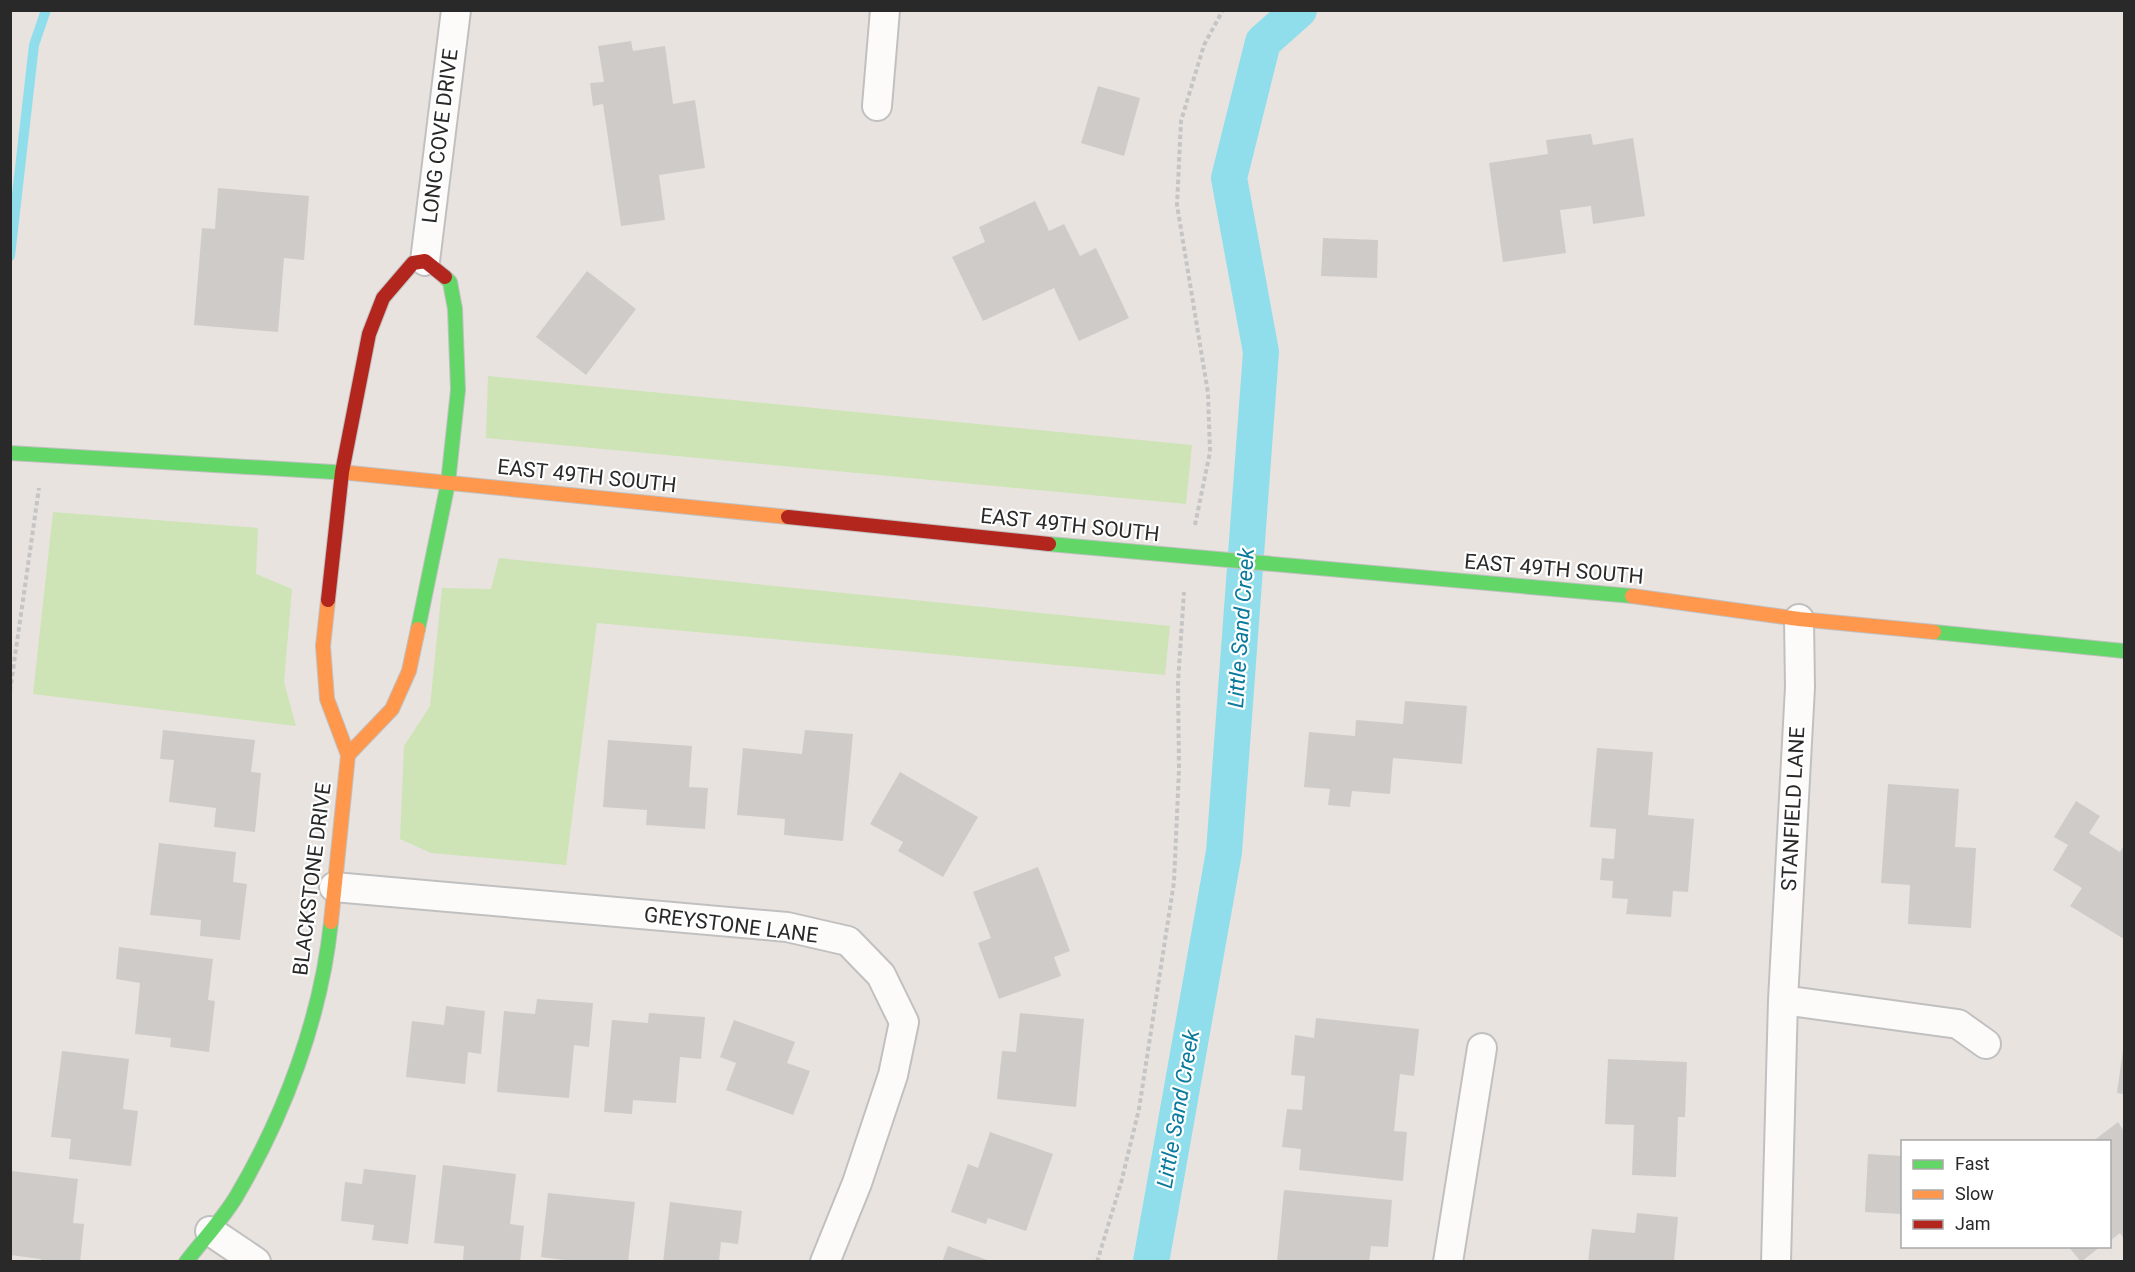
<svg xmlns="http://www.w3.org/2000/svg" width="2135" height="1272" font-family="Roboto,sans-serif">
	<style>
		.green { fill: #cee4b6 }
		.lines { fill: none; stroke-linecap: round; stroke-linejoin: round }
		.stream { stroke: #90deec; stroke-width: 10 }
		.canal { stroke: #90deec; stroke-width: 36 }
		.building { fill: #cfcbc8 }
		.street-casing { stroke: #c1c0c1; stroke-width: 32 }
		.fast-casing { stroke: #c1c0c1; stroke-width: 16 }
		.slow-casing { stroke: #c1c0c1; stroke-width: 16 }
		.jam-casing { stroke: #c1c0c1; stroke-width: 16 }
		.path { stroke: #c6c5c5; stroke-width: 4; stroke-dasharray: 4.5 3; stroke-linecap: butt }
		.street { stroke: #fcfbfa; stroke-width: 28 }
		.fast { stroke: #63d668; stroke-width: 14 }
		.slow { stroke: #ff974d; stroke-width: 14 }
		.jam { stroke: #b3261e; stroke-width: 14 }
		.labels { text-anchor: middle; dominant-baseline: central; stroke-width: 4.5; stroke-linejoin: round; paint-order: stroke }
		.street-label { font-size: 21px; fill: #292929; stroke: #fff }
		.water-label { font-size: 22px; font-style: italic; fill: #0a7a9d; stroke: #fff }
	</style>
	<rect width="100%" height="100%" fill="#e8e3df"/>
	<!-- green -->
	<path class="green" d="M488,376L1192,445L1186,504L486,438Z
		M53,512L258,528L256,574L292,589L284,682L296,726L33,694Z
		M499,558L1170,626L1165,675L597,623L566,865L431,853L400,839L404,746L430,706L442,588L491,589Z"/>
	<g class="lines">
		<!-- stream -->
		<path class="stream" d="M10,256L34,45L46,10"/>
		<!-- canal -->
		<path class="canal" d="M1151,1262L1224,852L1261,352L1229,178L1263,42L1299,10"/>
	</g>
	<!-- building -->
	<path class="building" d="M631,41L633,51L665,46L673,104L695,100L705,168L659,175L665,220L621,226L603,104L593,106L590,83L604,82L598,46Z
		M1098,86L1140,98L1124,156L1081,143Z
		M1591,134L1593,145L1633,138L1645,216L1593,224L1591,206L1560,210L1566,253L1503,262L1489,163L1548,154L1546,140Z
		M218,188L309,196L304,260L284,258L278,332L194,325L202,228L215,229Z
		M1035,201L1049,231L1064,224L1080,256L1096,248L1129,318L1079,341L1054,288L983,321L952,257L985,242L979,227Z
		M1323,238L1378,240L1377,278L1321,276Z
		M587,271L636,309L586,375L536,337Z
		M1405,701L1467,706L1462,764L1393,758L1390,794L1352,791L1350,807L1328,805L1330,789L1304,787L1309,732L1355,736L1356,720L1403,724Z
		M163,730L255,740L251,772L261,773L255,832L214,827L216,808L169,802L174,760L160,759Z
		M805,730L853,734L843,841L784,835L785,819L737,815L743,748L802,754Z
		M608,740L692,746L689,787L708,788L705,829L646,825L647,810L603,807Z
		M1597,748L1653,752L1648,815L1694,819L1688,892L1673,891L1671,917L1626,914L1628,899L1612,898L1613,881L1600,880L1602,858L1614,859L1616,829L1590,827Z
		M900,772L978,817L943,877L898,851L903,842L870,824Z
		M1888,784L1959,789L1955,847L1976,848L1971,928L1908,924L1910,885L1881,883Z
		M2076,801L2100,816L2089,833L2120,852L2124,845V939L2070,906L2082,888L2053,870L2068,845L2054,837Z
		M159,843L236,852L233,882L247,884L240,940L200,936L201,920L150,915Z
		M1038,867L1070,951L1054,957L1061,976L999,999L978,943L991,938L973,892Z
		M119,947L213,959L208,1000L215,1001L209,1052L170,1047L171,1038L135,1034L140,983L116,979Z
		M537,999L593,1003L589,1047L574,1045L569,1098L497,1092L504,1011L535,1014Z
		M446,1006L485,1011L481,1054L468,1052L465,1084L406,1077L412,1021L444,1025Z
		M649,1013L705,1017L701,1059L680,1057L676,1103L633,1100L632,1114L604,1112L612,1020L648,1023Z
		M1020,1013L1084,1019L1076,1107L997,1099L1002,1051L1016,1052Z
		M1316,1018L1419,1029L1414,1076L1400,1074L1394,1131L1407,1132L1403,1181L1299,1170L1301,1149L1282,1147L1287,1109L1302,1110L1305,1076L1291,1075L1295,1035L1314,1038Z
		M734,1020L795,1042L787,1063L810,1071L793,1115L726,1090L736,1063L720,1057Z
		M2123,1050H2124V1094L2117,1093Z
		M62,1051L129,1059L123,1109L138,1111L131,1166L69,1159L71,1139L51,1137Z
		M1608,1059L1687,1062L1685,1117H1678L1676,1177L1632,1175L1634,1125L1605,1124Z
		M2118,1122L2124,1131V1239L2120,1233L2110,1241V1142H2092Z
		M990,1132L1053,1154L1026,1231L988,1218L986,1224L951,1212L968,1164L978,1168Z
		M1868,1154L1902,1156V1214L1865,1212Z
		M443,1165L516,1174L510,1224L524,1226L520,1262L463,1260L464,1246L434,1243Z
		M364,1169L416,1175L408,1244L372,1240L374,1225L341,1221L345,1182L362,1184Z
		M12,1171L78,1179L73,1223L84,1224L80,1262H41V1259L10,1255Z
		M1284,1190L1392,1200L1388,1247L1371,1246L1369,1262H1277Z
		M548,1193L635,1202L628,1262H581L541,1257Z
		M670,1202L742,1211L738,1244L721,1242L719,1262H663Z
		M1637,1213L1678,1217L1674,1262H1588L1592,1229L1635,1233Z
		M948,1246L990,1261V1262H942Z
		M2068,1246H2101L2081,1262Z"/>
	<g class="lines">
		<defs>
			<path id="street" d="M877,106L885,10
				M425,261L456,10
				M334,887L787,927L848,941L881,975L904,1022L893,1075L857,1183L825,1262
				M1783,1000L1958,1024L1986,1044
				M210,1231L256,1262
				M1448,1262L1482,1048
				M1776,1262L1783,1000L1800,687L1799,619"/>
			<path id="fast" d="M10,453L350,473
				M1049,544L1632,596
				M418,629L448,483L458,390L455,309L450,282L445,277
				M1934,632L2124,651
				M186,1262C202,1241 222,1220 236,1197C285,1114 321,1018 331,922"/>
			<path id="slow" d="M350,473L788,517
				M1632,596L1799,619L1934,632
				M328,600L323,646L327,699L348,755L331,922
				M348,755L392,709L409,671L418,629"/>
			<path id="jam" d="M788,517L1049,544
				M328,600L342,472L369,334L383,298L413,263L425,261L445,277"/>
		</defs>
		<!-- street casing -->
		<use href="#street" class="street-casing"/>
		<!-- fast casing -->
		<use href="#fast" class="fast-casing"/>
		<!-- slow casing -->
		<use href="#slow" class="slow-casing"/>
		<!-- jam casing -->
		<use href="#jam" class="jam-casing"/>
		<!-- path -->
		<path class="path" d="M1195,525L1210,452L1208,393L1177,205L1181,121L1204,45L1223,10
			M10,691L39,488
			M1097,1262L1121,1183L1139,1109L1174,882L1179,770L1178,682L1184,592"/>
		<!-- street -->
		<use href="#street" class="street"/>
		<!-- fast -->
		<use href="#fast" class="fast"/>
		<!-- slow -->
		<use href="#slow" class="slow"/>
		<!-- jam -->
		<use href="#jam" class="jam"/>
	</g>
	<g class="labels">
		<!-- street labels -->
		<g class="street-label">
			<text transform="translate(440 136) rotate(-83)">LONG COVE DRIVE</text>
			<text transform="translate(587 476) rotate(6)">EAST 49TH SOUTH</text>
			<text transform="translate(1070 525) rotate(6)">EAST 49TH SOUTH</text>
			<text transform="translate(1554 569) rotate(5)">EAST 49TH SOUTH</text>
			<text transform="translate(1793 809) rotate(-87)">STANFIELD LANE</text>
			<text transform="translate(312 879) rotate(-83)">BLACKSTONE DRIVE</text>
			<text transform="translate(731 925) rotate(7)">GREYSTONE LANE</text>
		</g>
		<!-- water labels -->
		<g class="water-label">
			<text transform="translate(1241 628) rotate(-86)">Little Sand Creek</text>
			<text transform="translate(1178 1109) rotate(-80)">Little Sand Creek</text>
		</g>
	</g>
	<!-- border -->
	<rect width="2135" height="1272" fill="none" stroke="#292929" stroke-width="24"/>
	<!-- legend -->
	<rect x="1901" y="1140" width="210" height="108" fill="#ffffff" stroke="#a9a9a9" stroke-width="1.5"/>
	<rect x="1913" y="1160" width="30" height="9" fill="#63d668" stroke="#a9a9a9" stroke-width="1.5"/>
	<text x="1955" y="1170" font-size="18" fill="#292929">Fast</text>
	<rect x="1913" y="1190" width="30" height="9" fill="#ff974d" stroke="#a9a9a9" stroke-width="1.5"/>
	<text x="1955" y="1200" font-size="18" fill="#292929">Slow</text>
	<rect x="1913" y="1220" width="30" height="9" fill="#b3261e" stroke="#a9a9a9" stroke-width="1.5"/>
	<text x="1955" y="1230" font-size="18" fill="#292929">Jam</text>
</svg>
